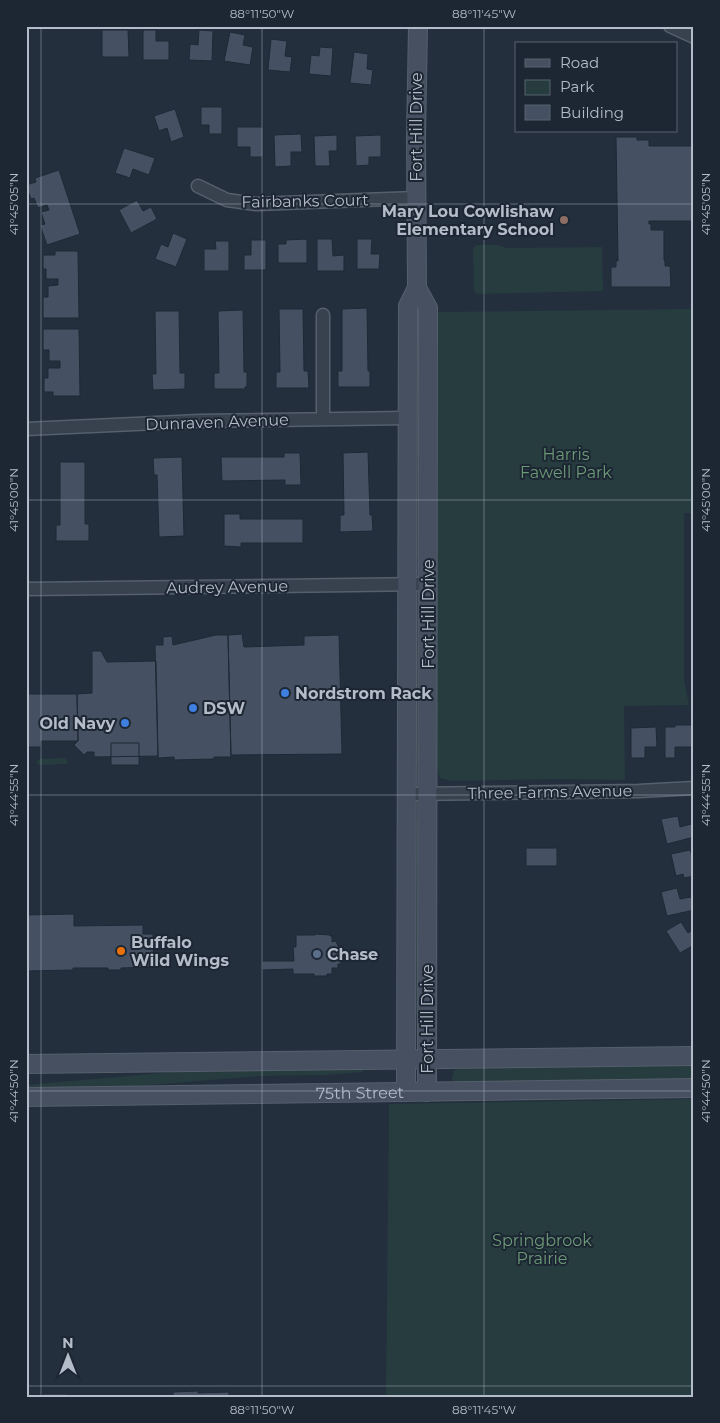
<svg xmlns="http://www.w3.org/2000/svg" width="720" height="1423" font-family="Montserrat,sans-serif">
	<style>
		.green { fill: #263c3f }
		.building { fill: #455162; stroke: #1f2835 }
		.lines { fill: none; stroke-linecap: round; stroke-linejoin: round }
		.street-casing { stroke: #565f6c; stroke-width: 15 }
		.secondary-casing { stroke: #565f6c; stroke-width: 20 }
		.street { stroke: #38414e; stroke-width: 12 }
		.secondary { stroke: #465061; stroke-width: 18 }
		.ticks { fill: none; stroke: #b4bcc9; stroke-width: 1; stroke-opacity: 0.45 }
		.education-dot { fill: #8d6e63; stroke: #1d2633; stroke-width: 2 }
		.shop-dot { fill: #3f7fe0; stroke: #1d2633; stroke-width: 2 }
		.food-dot { fill: #e8710a; stroke: #1d2633; stroke-width: 2 }
		.service-dot { fill: #5c6f8a; stroke: #1d2633; stroke-width: 2 }
		.labels { text-anchor: middle; dominant-baseline: central; stroke-width: 4; stroke-linejoin: round; paint-order: stroke }
		.street-label { font-size: 16px; fill: #b4bcc9; stroke: #1d2633 }
		.poi-label { font-size: 16px; font-weight: bold; fill: #b4bcc9; stroke: #1d2633; text-anchor: start }
		.park-label { font-size: 16px; fill: #6b9a76; stroke: #1d2633 }
		.neatline { fill: none; stroke: #b4bcc9; stroke-width: 2 }
		.ticks-label { font-size: 12px; text-anchor: middle; fill: #b4bcc9 }
	</style>
	<rect width="100%" height="100%" fill="#242f3e"/>
	<!-- green -->
	<path class="green" d="M477,245H498L506,248L602,247L603,291L477,294L474,290L473,248Z
		M420,295L419,557L414,558V298Z
		M694,309V513H684V679L689,705L624,706L625,780L557,779L451,781L440,778L436,765L438,312Z
		M414,606L418,608L419,611L418,763L415,766Z
		M65,758L68,761L66,764L39,765L37,763L38,760L40,759Z
		M414,817L418,820V1013L416,1016L414,1015Z
		M694,1064V1080L454,1083L452,1078L454,1071L460,1068Z
		M362,1068L363,1072L326,1075L260,1076L124,1087L26,1089V1085L195,1070Z
		M694,1099V1397H386L389,1104Z"/>
	<!-- building -->
	<path class="building" d="M102,30H128L129,57H102Z
		M143,30H156V41H169V60H143Z
		M199,30L213,31L212,61L189,60L190,44L198,45Z
		M230,32L245,35L243,45L253,47L250,65L224,61Z
		M271,39L287,41L285,56L292,57L290,72L268,70Z
		M320,47L333,48L331,76L309,74L311,55L319,56Z
		M354,52L368,54L367,69L373,70L371,85L350,83Z
		M201,107H222V134H209V125H201Z
		M175,109L184,137L171,142L167,128L159,131L154,116Z
		M237,127H263V157H250V147H237Z
		M301,134L302,152H291V166L275,167L274,135Z
		M337,135V151H329L330,166H315L314,136Z
		M381,135V157H369V165L356,166L355,136Z
		M616,137H637V140H649V146H694V221H649V224H651V230H664V260L665,261V266H670L671,287H611V267H616V261H618Z
		M26,145H27V172H26Z
		M124,148L155,158L149,175L133,169L130,178L115,173Z
		M59,170L80,234L47,245L40,225L45,224L41,212L49,210L47,205L38,208L34,198L31,199L26,185L36,182L35,178Z
		M137,200L143,211L151,207L157,219L131,233L119,210Z
		M173,233L187,239L176,267L155,259L161,244L168,247Z
		M307,239V263H278V244H286V240Z
		M317,239H332L333,256L344,255V271H317Z
		M357,239H372L371,254H380L379,269H357Z
		M251,240H266V270H244V255H251Z
		M215,241H229V271H204V249H216Z
		M55,251H78L79,318H43V297H48V286L58,285V279H46V269H43V255H55Z
		M367,308L368,371H370V387H338V371H342V309Z
		M279,309H303L304,371H308L309,388H276V372H280Z
		M243,310L244,372H247V387H245V389H214V373H219L218,311Z
		M155,311H179L180,373H185V389L153,390L152,374H156Z
		M43,329H79L80,396H53V392H44V378H48V368H60V361H49V350H43Z
		M368,452L370,515H372L373,531L340,532V515H344L343,453Z
		M284,453H300L301,485H285V480L222,481L221,457H284Z
		M182,457L184,536L159,537L157,475H154L153,458Z
		M60,462H85V524H89V541H56V525H60Z
		M224,514H240V519H303V543H241V547L224,546Z
		M242,634L244,647L304,645V636L339,635L342,754L231,755L228,635Z
		M216,635H228L231,757H214V759L174,760V757L158,758L155,645H163V637L172,636L173,645Z
		M92,651H101L107,662L156,661L158,756L94,757V752H87L84,755L74,745L78,741L77,694L92,693Z
		M26,694H77L78,741H41V747H26Z
		M675,725H694V747H675V758H665V727H675Z
		M656,727L657,747H645V758H631V728Z
		M111,743H139V765H111Z
		M678,816L680,827L691,824L694,837L667,844L661,819Z
		M526,848H557V866H526Z
		M690,850L694,862V876L684,878L683,874L676,876L671,854Z
		M677,888L680,899L691,897L694,910L667,916L661,892Z
		M74,914V926L143,925V934H153L154,967L121,968V970H108V968H73V970L26,971V915Z
		M681,922L688,933L694,929V945L680,953L666,931Z
		M315,934L330,935V936H332V942L336,941L338,946H341V964H338V968H332V974H327V976H314V974H293V969L262,970V961H294L293,947H296V935H315Z
		M198,1391V1393L229,1392V1397H173V1392Z
		M43,1394H68V1397H26V1395H43Z"/>
	<g class="lines">
		<defs>
			<path id="street" d="M670,26L694,37
				M198,186L227,200L256,204L416,198
				M323,315V419
				M26,429L200,421L407,418
				M26,589L428,584
				M407,794L639,791L694,788"/>
			<g id="secondary">
				<path d="M418,26L416,137L417,288L428,308L427,1092"/>
				<path d="M26,1064L694,1056"/>
				<path d="M406,1092L408,306L417,288"/>
				<path id="s1" d="M26,1097L694,1088"/>
			</g>
		</defs>
		<!-- street casing -->
		<use href="#street" class="street-casing"/>
		<!-- secondary casing -->
		<use href="#secondary" class="secondary-casing"/>
		<!-- street -->
		<use href="#street" class="street"/>
		<!-- secondary -->
		<use href="#secondary" class="secondary"/>
	</g>
	<!-- ticks -->
	<path class="ticks" d="M41,26V1397M262,26V1397M484,26V1397M26,204H694M26,500H694M26,795H694M26,1091H694M26,1386H694"/>
	<!-- markers -->
	<circle class="education-dot" cx="564" cy="220" r="5"/>
	<g class="shop-dot">
		<circle cx="285" cy="693" r="5"/>
		<circle cx="193" cy="708" r="5"/>
		<circle cx="125" cy="723" r="5"/>
	</g>
	<circle class="food-dot" cx="121" cy="951" r="5"/>
	<circle class="service-dot" cx="317" cy="954" r="5"/>
	<g class="labels">
		<!-- street labels -->
		<g class="street-label">
			<text transform="translate(416 127) rotate(-90)">Fort Hill Drive</text>
			<text transform="translate(305 201) rotate(-1)">Fairbanks Court</text>
			<text transform="translate(217 422) rotate(-2)">Dunraven Avenue</text>
			<text transform="translate(227 587) rotate(-1)">Audrey Avenue</text>
			<text transform="translate(428 614) rotate(-90)">Fort Hill Drive</text>
			<text transform="translate(550 792) rotate(-1)">Three Farms Avenue</text>
			<text transform="translate(427 1019) rotate(-90)">Fort Hill Drive</text>
			<text stroke="none"><textPath href="#s1" startOffset="334">75th Street</textPath></text>
		</g>
		<!-- poi labels -->
		<g class="poi-label">
			<text x="554" y="211" text-anchor="end">Mary Lou Cowlishaw<tspan x="554" dy="18">Elementary School</tspan></text>
			<text x="295" y="693">Nordstrom Rack</text>
			<text x="203" y="708">DSW</text>
			<text x="115" y="723" text-anchor="end">Old Navy</text>
			<text x="131" y="942">Buffalo<tspan x="131" dy="18">Wild Wings</tspan></text>
			<text x="327" y="954">Chase</text>
		</g>
		<!-- park labels -->
		<g class="park-label">
			<text x="566" y="454">Harris<tspan x="566" dy="18">Fawell Park</tspan></text>
			<text x="542" y="1240">Springbrook<tspan x="542" dy="18">Prairie</tspan></text>
		</g>
	</g>
	<!-- border -->
	<rect width="720" height="1423" fill="none" stroke="#1d2633" stroke-width="55"/>
	<!-- legend -->
	<rect x="515" y="42" width="162" height="90" fill="#1d2633" stroke="#59626f"/>
	<rect x="525" y="59" width="25" height="8" fill="#465061" stroke="#59626f"/>
	<text x="560" y="68" font-size="15" fill="#b4bcc9">Road</text>
	<rect x="525" y="80" width="25" height="15" fill="#263c3f" stroke="#59626f"/>
	<text x="560" y="92" font-size="15" fill="#b4bcc9">Park</text>
	<rect x="525" y="105" width="25" height="15" fill="#455162" stroke="#59626f"/>
	<text x="560" y="118" font-size="15" fill="#b4bcc9">Building</text>
	<!-- north arrow -->
	<g transform="translate(68 1356)" stroke="#1d2633" stroke-width="4" paint-order="stroke">
	<path d="M0-4L9 19L0 12L-9 19Z" fill="#b4bcc9"/>
	<text y="-8" font-size="14" font-weight="bold" text-anchor="middle" fill="#b4bcc9">N</text>
	</g>
	<rect x="28" y="28" width="664" height="1368" class="neatline"/>
	<g class="ticks-label">
		<text x="262" y="18">88°11'50"W</text>
		<text x="484" y="18">88°11'45"W</text>
		<text transform="translate(14 204) rotate(-90)" y="4">41°45'05"N</text>
		<text transform="translate(706 204) rotate(-90)" y="4">41°45'05"N</text>
		<text transform="translate(14 500) rotate(-90)" y="4">41°45'00"N</text>
		<text transform="translate(706 500) rotate(-90)" y="4">41°45'00"N</text>
		<text transform="translate(14 795) rotate(-90)" y="4">41°44'55"N</text>
		<text transform="translate(706 795) rotate(-90)" y="4">41°44'55"N</text>
		<text transform="translate(14 1091) rotate(-90)" y="4">41°44'50"N</text>
		<text transform="translate(706 1091) rotate(-90)" y="4">41°44'50"N</text>
		<text x="262" y="1414">88°11'50"W</text>
		<text x="484" y="1414">88°11'45"W</text>
	</g>
</svg>
